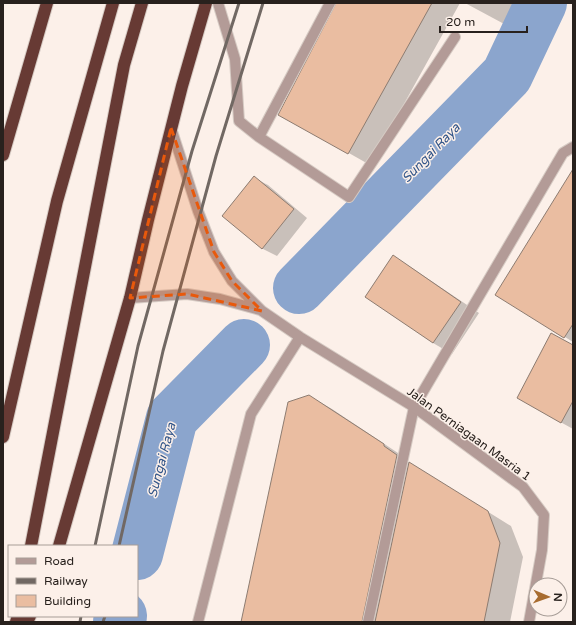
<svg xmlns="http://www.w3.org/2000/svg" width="576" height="625" font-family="'Varela Round',sans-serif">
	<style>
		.shadow { fill: #0003 }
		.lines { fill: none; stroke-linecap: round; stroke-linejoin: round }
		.river { stroke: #8ba5cd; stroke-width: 52 }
		.building { fill: #eabda1; stroke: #8d7c71 }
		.lane-casing { stroke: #d6cbc4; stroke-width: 12 }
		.street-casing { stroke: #d6cbc4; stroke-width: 12 }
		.highway-casing { stroke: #d6cbc4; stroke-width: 14 }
		.lane { stroke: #b39b97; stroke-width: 10 }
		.street { stroke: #b39b97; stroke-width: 10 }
		.highway { stroke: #673a34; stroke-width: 12 }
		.rail { stroke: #716863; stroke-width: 3 }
		.marked { fill: #e8590c; fill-opacity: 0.2; stroke: #e8590c; stroke-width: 3; stroke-dasharray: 8 5; stroke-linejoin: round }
		.labels { text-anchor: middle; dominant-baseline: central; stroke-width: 3; stroke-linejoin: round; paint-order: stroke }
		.street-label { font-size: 12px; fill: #28211d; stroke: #fcf0e9 }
		.water-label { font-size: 13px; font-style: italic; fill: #325589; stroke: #fcf0e9 }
	</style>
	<rect width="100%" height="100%" fill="#fcf0e9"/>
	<!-- shadow -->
	<path class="shadow" d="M337,3H460L370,165L280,114Z
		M465,3H522L506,25Z
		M573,171V342L497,295Z
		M254,178L268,185L307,218L277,256L263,249L223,216Z
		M393,257L412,268L479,313L452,354L433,343Z
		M573,346V429L537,409Z
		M309,396L332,409L407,459L406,461L511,526L523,557L510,622H242Z"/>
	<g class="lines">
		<!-- river -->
		<path class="river" d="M299,288L507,75L541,3
			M137,554L172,418L244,345
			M119,622L121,616"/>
	</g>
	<!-- building -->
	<path class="building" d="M336,3H432L348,154L278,115Z
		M573,169V324L564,338L495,295Z
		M254,176L294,209L262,249L222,216Z
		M393,255L461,302L433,343L365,297Z
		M551,333L573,345V401L561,423L517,398Z
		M309,395L384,444V446L397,455L362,622H241L288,402Z
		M409,462L488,511L500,543L484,622H375Z"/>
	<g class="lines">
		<defs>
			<path id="lane" d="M218,3L235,59L239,121L259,137L349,197L455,37
				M259,137L330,3
				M368,622L414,407L563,153L573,147"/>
			<path id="street" d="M171,128L198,211L214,252L232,281L262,311L300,337L414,407L523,487L544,515L542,550L529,622
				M130,298L187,294L220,299L260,310
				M198,622L251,414L300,337"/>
			<path id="highway" d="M3,155L47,3
				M3,437L57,201L113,3
				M31,546L124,65L142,3
				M59,546L130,298L148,220L182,86L206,3
				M16,622L18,616
				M27,622L30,616"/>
		</defs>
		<!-- lane casing -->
		<use href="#lane" class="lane-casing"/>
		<!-- street casing -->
		<use href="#street" class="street-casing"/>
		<!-- highway casing -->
		<use href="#highway" class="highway-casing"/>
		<!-- lane -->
		<use href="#lane" class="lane"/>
		<!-- street -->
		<use href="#street" class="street"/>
		<!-- highway -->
		<use href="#highway" class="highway"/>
		<!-- rail -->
		<path class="rail" d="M95,546L138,346L192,151L239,3
			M119,546L163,351L216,156L263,3
			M80,622L81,616
			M103,622L105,616"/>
	</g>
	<!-- marked area -->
	<path class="marked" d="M171,128L214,252L232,281L262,311L187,294L130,298Z"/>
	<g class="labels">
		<!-- street labels -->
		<g class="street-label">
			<text transform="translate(469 434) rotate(36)">Jalan Perniagaan Masria 1</text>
		</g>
		<!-- water labels -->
		<g class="water-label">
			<text transform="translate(431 153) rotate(-46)">Sungai Raya</text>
			<text transform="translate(162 460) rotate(-75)">Sungai Raya</text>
		</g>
	</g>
	<!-- border -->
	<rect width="576" height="625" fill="none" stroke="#28211d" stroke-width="8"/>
	<!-- legend -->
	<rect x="8" y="545" width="130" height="72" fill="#fcf0e9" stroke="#a79d97"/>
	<rect x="16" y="558" width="20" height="6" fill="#b39b97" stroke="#a79d97"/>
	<text x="44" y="565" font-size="12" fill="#28211d">Road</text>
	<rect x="16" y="578" width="20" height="6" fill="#716863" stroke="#a79d97"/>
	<text x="44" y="585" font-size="12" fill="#28211d">Railway</text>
	<rect x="16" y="595" width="20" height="12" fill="#eabda1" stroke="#a79d97"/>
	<text x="44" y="605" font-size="12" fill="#28211d">Building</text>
	<!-- north arrow -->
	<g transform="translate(548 597) rotate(92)"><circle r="19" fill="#fcf0e9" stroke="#a79d97"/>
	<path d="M0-3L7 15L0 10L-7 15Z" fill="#a86c2f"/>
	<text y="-6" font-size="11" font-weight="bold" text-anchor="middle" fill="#28211d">N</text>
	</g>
	<!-- scale -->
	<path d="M440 26v6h87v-6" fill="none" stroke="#28211d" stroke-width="2"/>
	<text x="446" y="26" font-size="12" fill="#28211d" stroke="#fcf0e9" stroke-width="3" paint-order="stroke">20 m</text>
</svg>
